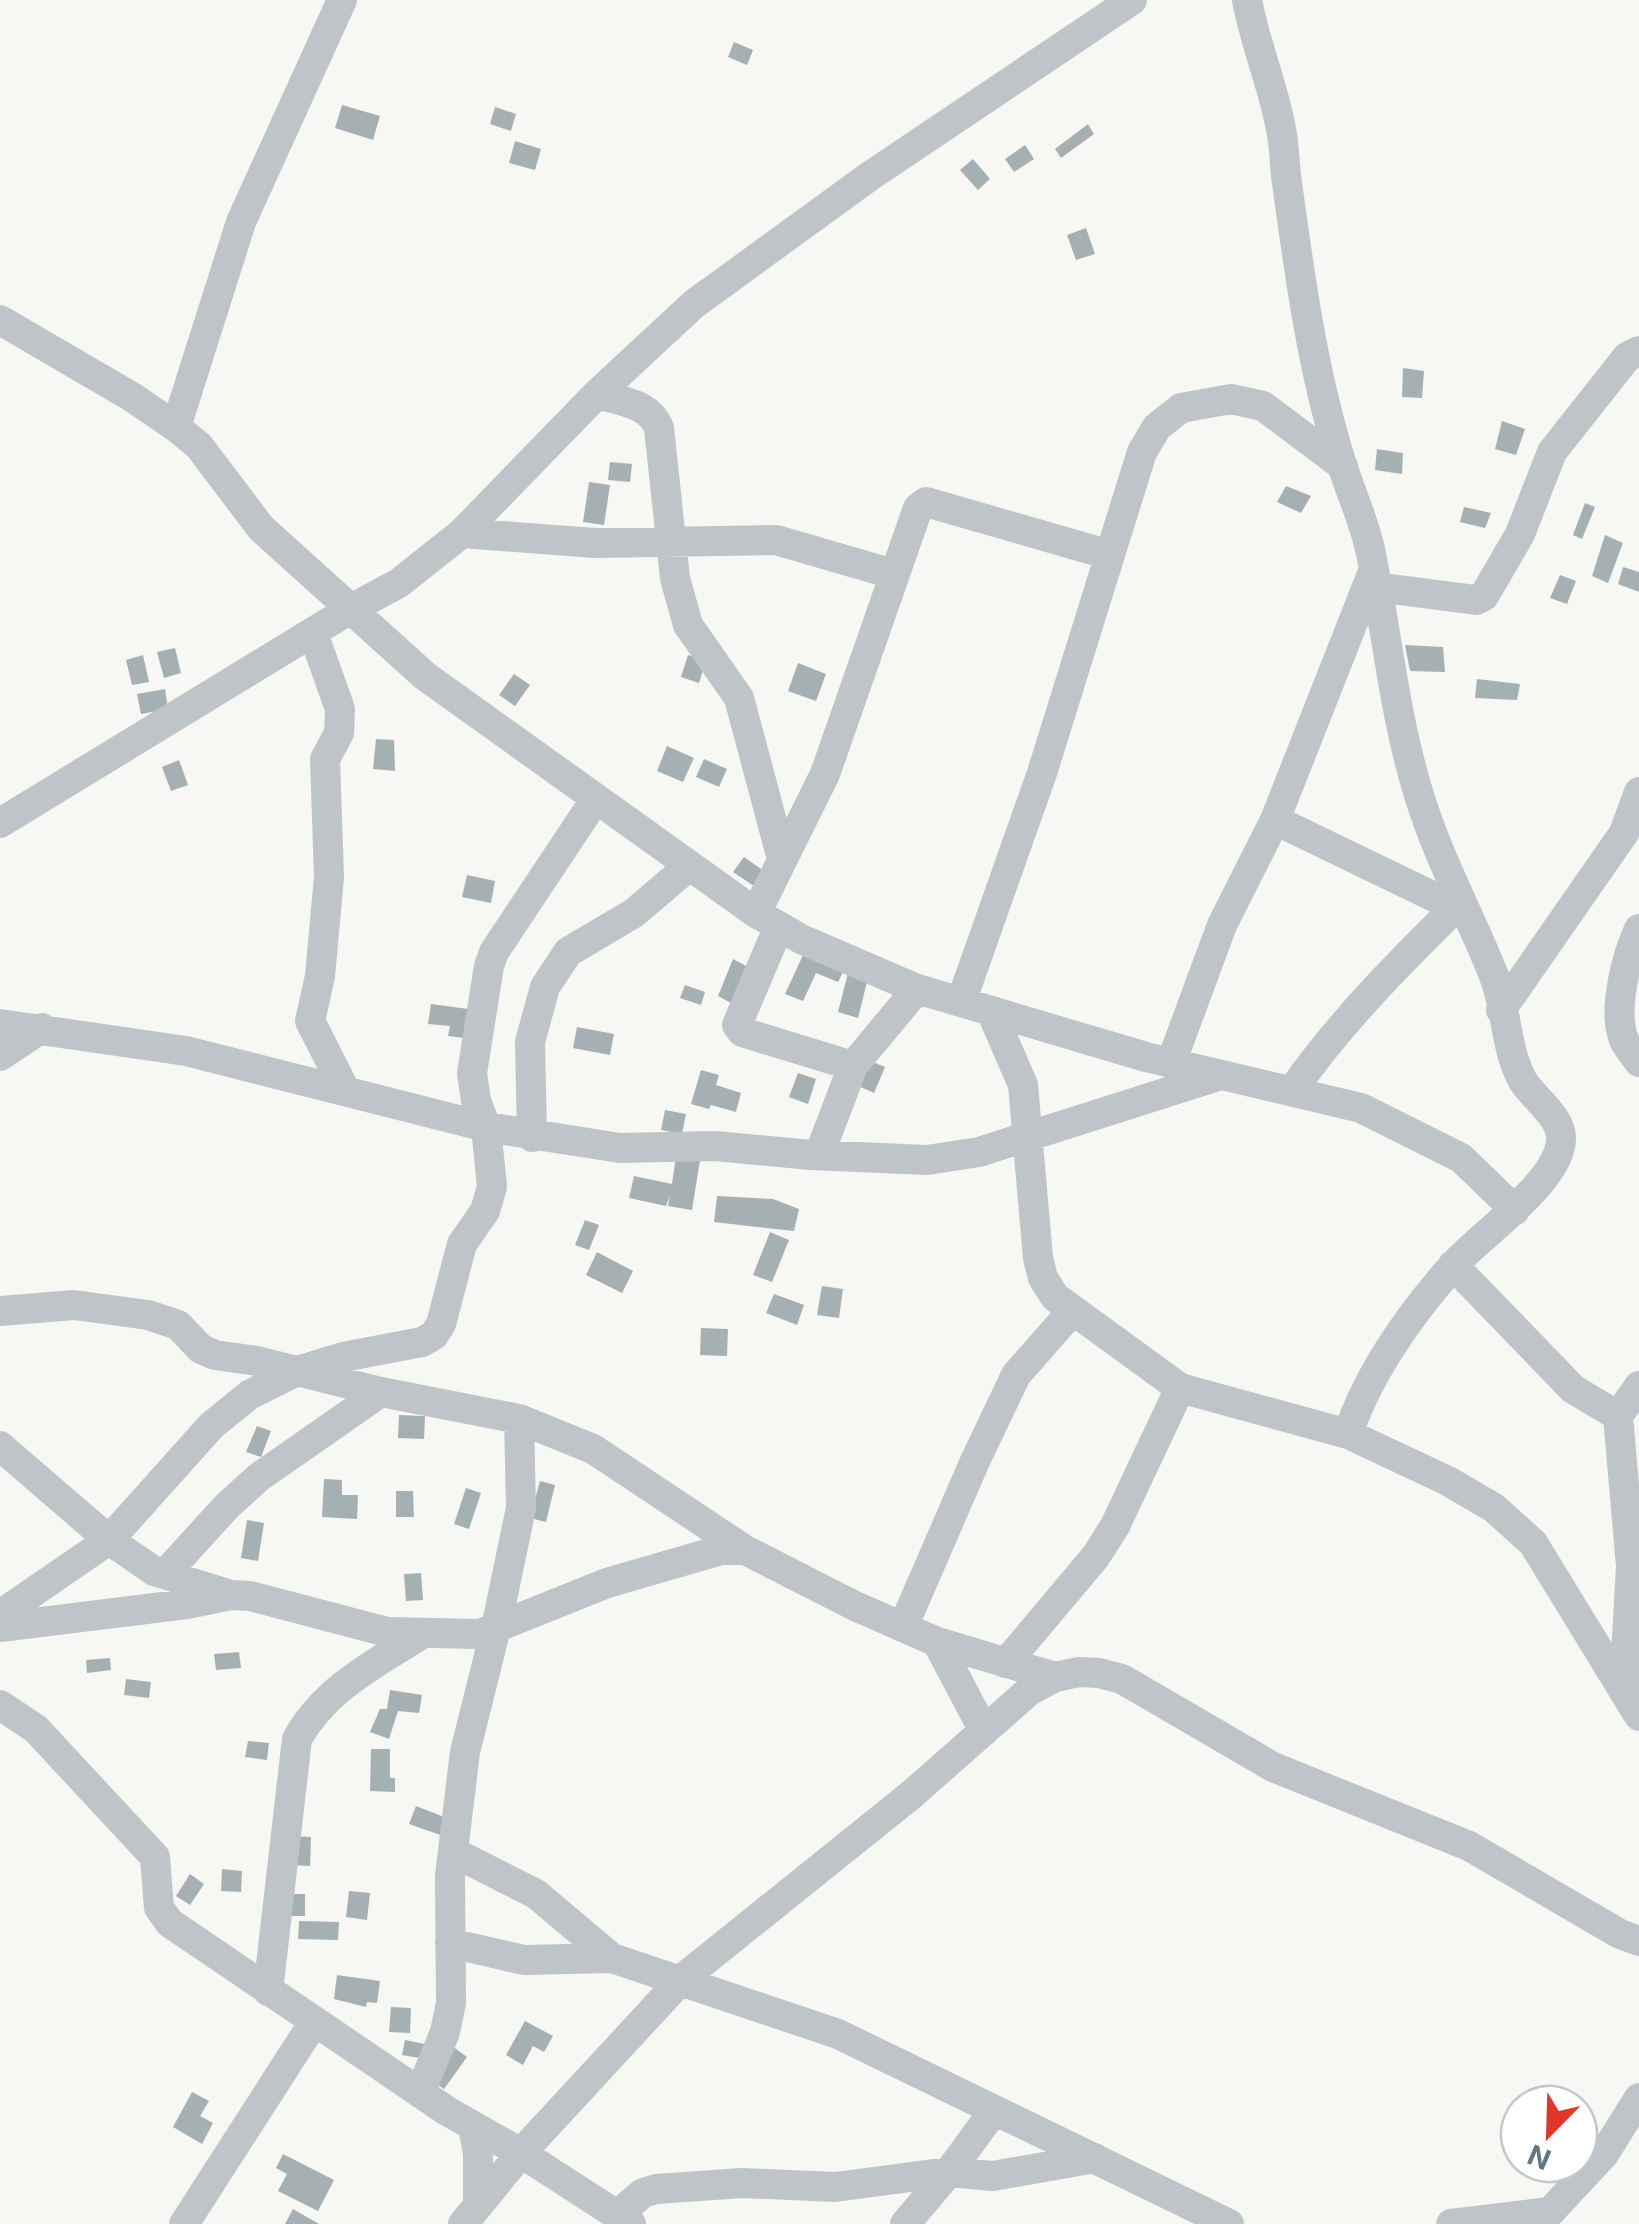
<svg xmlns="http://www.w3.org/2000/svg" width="1639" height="2224" font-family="Inter,sans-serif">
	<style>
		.building { fill: #a5b0b3 }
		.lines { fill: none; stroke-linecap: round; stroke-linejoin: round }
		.minor { stroke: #bec4c7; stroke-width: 30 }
	</style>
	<rect width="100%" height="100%" fill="#f7f7f4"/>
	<!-- building -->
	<path class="building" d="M734,42L753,50L747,65L728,57Z
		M342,105L380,116L373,140L335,128Z
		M495,107L516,114L511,131L490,124Z
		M1088,124L1094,134L1061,158L1055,149Z
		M515,141L541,149L535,170L509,163Z
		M1025,145L1034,159L1014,172L1005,159Z
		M973,159L990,179L978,190L960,170Z
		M1086,228L1095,254L1076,260L1067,235Z
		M1403,368L1424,371L1422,398L1402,397Z
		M1502,421L1525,429L1516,455L1495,449Z
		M1377,449L1403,453L1402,474L1375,470Z
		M610,462L632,464L630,482L608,480Z
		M589,482L610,485L604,525L583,522Z
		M1286,486L1311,496L1301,513L1277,502Z
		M1585,503L1595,507L1582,539L1573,535Z
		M1464,507L1491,513L1485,528L1460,522Z
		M1605,535L1623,543L1608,583L1592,576Z
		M1623,567L1639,572V592L1618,584Z
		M1560,575L1576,581L1567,604L1550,598Z
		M1405,645L1443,647L1445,672L1410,671Z
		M175,648L181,673L164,678L157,652Z
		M143,655L149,682L132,685L126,660Z
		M688,655L706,661L699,683L681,677Z
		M798,663L826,674L816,701L788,691Z
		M514,674L530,685L515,706L499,695Z
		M1477,679L1520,684L1517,700L1475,698Z
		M165,689L168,709L141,714L137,694Z
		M376,739L394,740L395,771L373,769Z
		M667,746L694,758L683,782L657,771Z
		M704,759L727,769L719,787L696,777Z
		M179,760L188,785L171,791L162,767Z
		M744,857L767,873L757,888L733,872Z
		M467,875L495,881L491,903L462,897Z
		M804,953L844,970L838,982L816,973L803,1001L785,994Z
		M733,959L754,970L731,1003L718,996Z
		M848,973L868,978L858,1018L838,1012Z
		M685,985L705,992L701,1005L680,998Z
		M431,1004L476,1010L472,1039L448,1036L450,1026L428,1024Z
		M577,1027L614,1034L610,1055L573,1048Z
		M865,1059L885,1067L874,1093L854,1084Z
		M701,1070L719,1075L716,1085L741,1093L736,1112L711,1105L709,1109L691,1104Z
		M798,1073L816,1079L808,1104L789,1097Z
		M665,1110L686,1114L682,1134L661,1130Z
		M676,1156L700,1160L692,1210L668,1206L670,1196L666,1206L629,1198L634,1176L672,1184Z
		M717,1196L773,1199L799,1209L794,1231L714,1222Z
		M585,1220L599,1225L589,1250L575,1245Z
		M770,1232L789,1240L772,1282L753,1275Z
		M597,1252L633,1271L622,1293L586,1275Z
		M822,1286L843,1289L839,1318L817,1315Z
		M774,1294L804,1305L797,1325L766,1313Z
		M701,1328L728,1329L727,1356L700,1355Z
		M399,1415L425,1416L424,1439L398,1438Z
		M257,1426L271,1431L261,1457L246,1452Z
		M324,1479L342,1480V1495H358L357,1519L322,1517Z
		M540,1481L555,1485L546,1522L530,1518Z
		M466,1488L481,1493L469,1529L454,1524Z
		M396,1491H413L414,1517H396Z
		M247,1520L264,1523L258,1561L241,1558Z
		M421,1573L423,1600L406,1601L404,1574Z
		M239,1652L241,1668L216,1670L214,1654Z
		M110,1658L111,1670L87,1673L86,1660Z
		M126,1679L151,1682L149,1698L124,1695Z
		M390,1690L422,1695L419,1713L398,1711L389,1739L370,1732L380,1709H387Z
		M248,1741L269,1743L267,1760L245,1757Z
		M371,1749H390V1778H395V1792L370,1791Z
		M416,1806L452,1820L446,1837L409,1824Z
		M291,1836L311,1837L310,1866L291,1865Z
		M222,1869L242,1871L241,1892L221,1891Z
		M190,1874L204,1884L190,1905L176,1896Z
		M349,1891L370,1893L367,1920L346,1917Z
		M289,1894H305V1916H290Z
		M299,1921L339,1922L338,1940L298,1939Z
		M337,1975L380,1981L377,2003L367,2002L366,2007L334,1999Z
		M391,2007L411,2008L410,2033L389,2032Z
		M525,2021L553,2036L544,2052L533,2046L523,2065L506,2055Z
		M405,2040L430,2045L426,2059L402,2055Z
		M452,2046L467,2057L444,2089L429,2079Z
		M192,2092L209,2101L200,2116L213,2123L202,2144L173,2127Z
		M283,2154L334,2180L318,2211L278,2191L287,2174L276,2168Z
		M293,2209L319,2224H285Z"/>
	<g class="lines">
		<!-- minor -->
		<path class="minor" d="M1247,0C1255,44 1273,85 1281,129C1285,147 1284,165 1287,183C1299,270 1311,360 1336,445C1345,480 1362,514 1370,549C1387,631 1394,715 1419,795C1438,858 1470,915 1494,976C1507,1008 1505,1049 1523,1081C1534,1099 1562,1117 1561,1139C1560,1183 1477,1237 1451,1268C1409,1316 1368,1373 1348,1434
			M0,320L132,397L176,427L199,446L261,528L425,676L756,913L801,939L917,989L1146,1057L1361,1108L1461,1158L1515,1210
			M597,394C621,401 649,403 659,428L675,578L688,625L739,698L782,859
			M176,427L241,222L342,0
			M462,533L595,543L776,540L893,574
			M1376,587L1476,600L1484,596L1520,534L1552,452L1627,357L1639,351
			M313,633L340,709L339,733L325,759L329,877L320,976L310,1021L345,1090
			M1275,820L1455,907
			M0,823L349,610L399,583L462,533L597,394L694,304L870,176L1132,0
			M756,913L825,774L918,508L926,502L1110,555
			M779,926L737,1025L742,1032L853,1066
			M1639,929C1627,955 1614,1005 1622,1034C1624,1044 1633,1053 1639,1062
			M961,1002L1042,773L1142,452L1157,427L1181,408L1231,399L1263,406L1343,466
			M1501,1010L1624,833L1639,792
			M991,1011L1023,1085L1038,1258L1043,1278L1055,1297L1180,1388L1348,1434L1448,1481L1494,1508L1533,1543L1639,1716
			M0,1024L186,1051L486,1127L620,1148L715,1146L811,1155L927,1160L979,1152L1218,1076
			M0,1056L42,1028
			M1171,1063L1222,925L1275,820L1372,574
			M1292,1091C1340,1022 1400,962 1460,903
			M532,1137L530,1042L545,987L568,952L634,913L689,866
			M819,1155L853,1066L917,989
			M1453,1265L1573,1389L1618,1416L1631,1566L1624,1690
			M0,1311L74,1305L148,1315L178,1325L201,1349L215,1355L257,1361L381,1392L519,1419L593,1449L745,1550
			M1618,1416L1639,1386
			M0,1446L109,1540L154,1571L228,1594
			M165,1574L227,1506L259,1477L381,1392
			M0,1615L109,1540L211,1426L249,1395L297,1371L343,1357L422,1342L434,1335L441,1324L462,1244L485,1211L492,1187L486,1127L476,1101L472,1073L489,966L494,952L595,800
			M0,1627L187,1604L231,1595L250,1596L387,1632L480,1634L607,1583L721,1550H745L855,1606L937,1642L1055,1677
			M903,1627L975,1461L1016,1375L1073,1310
			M937,1642L984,1731
			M1006,1663L1096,1556L1115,1526L1180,1388
			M0,1705L36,1729L155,1857L159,1908L170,1923L447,2111L521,2153L631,2224
			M453,1852L536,1894L612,1958
			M450,1943L524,1960L612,1958L838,2034L1229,2224
			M268,1991L297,1739C325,1689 373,1665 420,1635
			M420,2093L445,2032L451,2003L450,1876L465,1752L496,1628L521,1508L519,1419
			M473,2126L478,2154V2206
			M617,2215L643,2193L656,2189L742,2183L835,2187L949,2172L993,2176L1095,2158
			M184,2224L314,2022
			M463,2224L521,2153L682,1979L911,1795L1029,1691L1055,1677L1079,1672L1099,1673L1122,1679L1273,1767L1469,1846L1620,1934L1639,1941
			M905,2224L949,2172L993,2112
			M1451,2224L1550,2212
			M1539,2224L1604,2154L1639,2098"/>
	</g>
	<!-- north arrow -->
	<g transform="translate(1549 2134) rotate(203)"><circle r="48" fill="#ffffff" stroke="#c0c9cc" stroke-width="2.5"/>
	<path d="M0-8L18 38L0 25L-18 38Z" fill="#e1372a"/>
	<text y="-15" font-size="28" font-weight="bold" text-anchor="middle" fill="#62777f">N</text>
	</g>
</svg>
